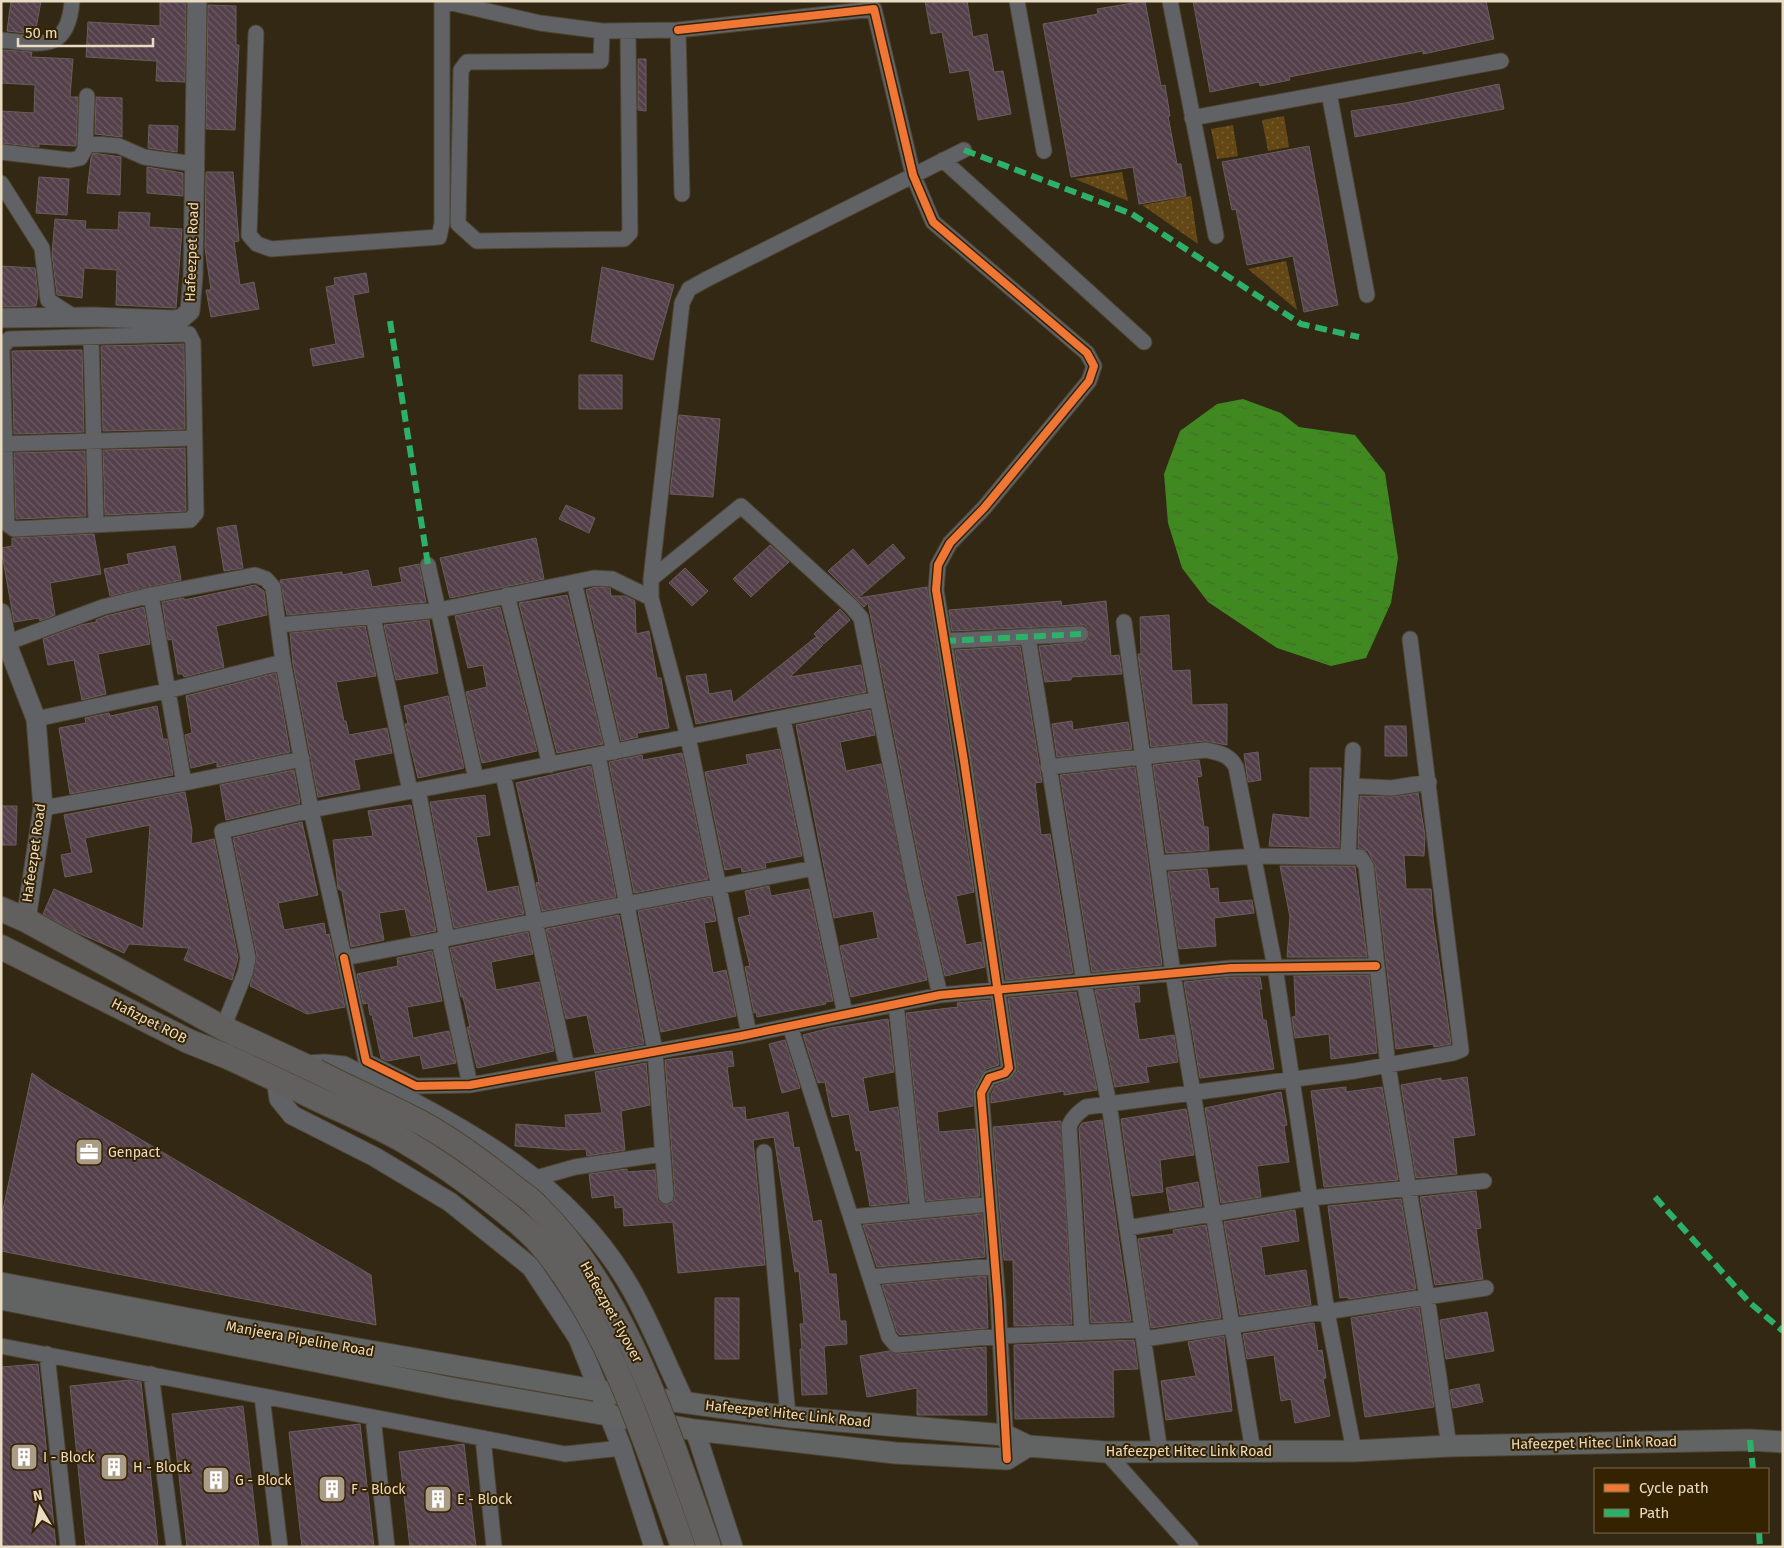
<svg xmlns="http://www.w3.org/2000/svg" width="1784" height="1548" font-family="'Fira Sans',sans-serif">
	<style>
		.grass { fill: url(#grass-dots) }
		.water { fill: url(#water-ripples) }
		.building { fill: url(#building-back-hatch); stroke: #685e5d }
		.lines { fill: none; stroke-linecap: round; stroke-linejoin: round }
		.minor-casing { stroke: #4d4433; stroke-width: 17 }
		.tertiary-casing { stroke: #4d4433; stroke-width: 21 }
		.secondary-casing { stroke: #4d4433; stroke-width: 23 }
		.primary-casing { stroke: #4d4433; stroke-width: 26 }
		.minor { stroke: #606265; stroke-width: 15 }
		.tertiary { stroke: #606265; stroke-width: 19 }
		.secondary { stroke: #626464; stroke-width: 21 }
		.primary { stroke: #61605f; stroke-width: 24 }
		.primary-bridge-casing { stroke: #4d4433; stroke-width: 26; stroke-linecap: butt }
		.primary-bridge { stroke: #61605f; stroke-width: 24 }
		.quiet { stroke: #2db169; stroke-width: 6; stroke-dasharray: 12 6; stroke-linecap: butt }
		.cycleway-casing { stroke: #352200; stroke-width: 11 }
		.cycleway { stroke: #f07635; stroke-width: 8 }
		.labels { text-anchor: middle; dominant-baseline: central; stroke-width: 4; stroke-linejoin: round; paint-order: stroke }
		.street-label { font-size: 14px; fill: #eadbc3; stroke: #352200 }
		.poi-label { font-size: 14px; fill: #eadbc3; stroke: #352200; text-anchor: start }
	</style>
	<defs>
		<pattern id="grass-dots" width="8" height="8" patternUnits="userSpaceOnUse" patternTransform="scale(1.25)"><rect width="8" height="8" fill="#634816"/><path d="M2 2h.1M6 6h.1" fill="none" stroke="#7a6236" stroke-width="1.8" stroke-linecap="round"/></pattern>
		<pattern id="water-ripples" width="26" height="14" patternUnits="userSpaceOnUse" patternTransform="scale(1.25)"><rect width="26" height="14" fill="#3f8920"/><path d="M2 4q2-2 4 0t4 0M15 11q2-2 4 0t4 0" fill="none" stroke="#426d2a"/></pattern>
		<pattern id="building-back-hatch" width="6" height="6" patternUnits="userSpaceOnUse" patternTransform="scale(1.25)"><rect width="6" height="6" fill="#54404a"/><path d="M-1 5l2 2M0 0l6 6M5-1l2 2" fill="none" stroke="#6d5b62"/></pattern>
	</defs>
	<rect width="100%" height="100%" fill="#322814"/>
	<!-- grass -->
	<path class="grass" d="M1284,116L1289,147L1268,151L1262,120Z
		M1233,125L1238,156L1217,159L1211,129Z
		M1122,172L1128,201L1075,179Z
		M1191,196L1198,244L1142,205Z
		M1286,261L1297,310L1248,269Z"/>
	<!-- water -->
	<path class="water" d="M1243,399L1281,413L1299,427L1355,435L1385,473L1398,558L1391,603L1366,658L1331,666L1277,648L1208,602L1182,568L1168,523L1164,474L1180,431L1217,404Z"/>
	<!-- building -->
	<path class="building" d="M11,1H41L35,34L7,31Z
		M160,1H186L185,82L156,81L157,61L86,57L88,22L160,26Z
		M925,1H967L973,37L987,34L994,72L1003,71L1011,114L978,120L969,70L950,73L942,32L931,34Z
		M1145,1L1161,86L1165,85L1170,116H1168L1177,164H1181L1186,196L1139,204L1133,167L1071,177L1043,24L1098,14L1097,9Z
		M1193,1H1486L1494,39L1423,54V51L1341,67L1289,77L1290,80L1260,86L1259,82L1210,92Z
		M208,5L236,6V45H239L235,130L206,129Z
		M4,50L32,52L31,57L73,59L70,97H78L76,146L39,144V147L1,143V111L34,113L35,85L1,83V51Z
		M638,59H646V111L638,110Z
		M1499,84L1504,109L1355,137L1351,111L1405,103Z
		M96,97L122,98V137L95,134Z
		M149,125L178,126L177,152L148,148Z
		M1309,146L1338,305L1304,312L1293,256L1247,265L1236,209L1232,210L1222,162Z
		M93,153L121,157L120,195L87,193L91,158Z
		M147,167L183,173V196L147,193Z
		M206,172H233L239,241L234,242L240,285L254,282L259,309L211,317L206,290H211L205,248Z
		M39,177L69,179L67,215L36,213Z
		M119,212L150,213L149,227L182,229L176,308L116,305L117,270L84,268L82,298L57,295L52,254L55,219L86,221L85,229L118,230Z
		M1,266L35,268L38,295L36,306L1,307Z
		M602,267L674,285L653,360L591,341Z
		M366,273L369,292L353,295L364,357L313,366L310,349L336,344L326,287L335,285L334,278Z
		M184,344L185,429L103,431L101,346Z
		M82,350L84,432L14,434L12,351Z
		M579,375H622V409H579Z
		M679,415L720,419L713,497L670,494Z
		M185,448L186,511L105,515L103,450Z
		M85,451L86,516L16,519L14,453Z
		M566,505L595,518L589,533L559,519Z
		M236,525L243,568L224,571L217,528Z
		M94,534L101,574L50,583L55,615L40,621L39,618L14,622L1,548L12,546V538Z
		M536,538L544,579L450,598L440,558Z
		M893,544L905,558L858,598L927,587L974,892L956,896L966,945L981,942L985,967L945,976L924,886L868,603L864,607L828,571L853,549L868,566Z
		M770,545L789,562L751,597L733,579Z
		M175,546L181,580L110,596L104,569L129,564L127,554Z
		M419,564L426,602L287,615L280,580L342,572V575L368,570L372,587L402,582L399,568Z
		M685,568L708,591L692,606L669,583Z
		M255,585L264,591L267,615L216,626L224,667L184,677L183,674H178L172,639L168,640L162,602L184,598V600Z
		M595,587L610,588L611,596H625L635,601L636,634L649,631L657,678H661L669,728L637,733L638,737L621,741L586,590Z
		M567,595L603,744L557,753L519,603Z
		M1061,601L1062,606L1106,601L1111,656L1119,655L1122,674L1071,677V680L1045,682L1039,646L1086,642L1090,634L1085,625L952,631L949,610Z
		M144,607L150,644L98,654L106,694L82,700L74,660L48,665L43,639L81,625L96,622V620L106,616Z
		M500,607L537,751L482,763L466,692L487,687L483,665L468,668L455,616Z
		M840,609L850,620L824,644L814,634Z
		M1169,615L1172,671L1190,670L1192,705L1227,704V745L1205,741L1151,747L1138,654H1141L1140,617Z
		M429,620L438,673L396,680L384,625Z
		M365,626L376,676L336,682L344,721H346L349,735L387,728L392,753L354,760L360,789L318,797L293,664L290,633Z
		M816,637L823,645L790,677L861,665L866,692L696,724L686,676L706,674L709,694L731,690L733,703Z
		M1020,646L1042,782L1035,783L1041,835L1050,834L1073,973L1006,980L955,650Z
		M276,673L290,752L217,767V762L191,768L185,735L192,733L186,696Z
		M448,696L464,768L418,778L405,724H408L404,706Z
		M157,706L163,739H167L173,775L70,794L59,728L86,723L85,718L109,713L110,716Z
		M870,710L875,735L840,742L846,771L881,764L927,980L851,997L840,946L878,938L873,911L834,918L796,725Z
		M1072,721L1073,730L1128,722L1132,749L1057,757L1052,724Z
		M1385,726H1406L1407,756H1385Z
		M780,749L802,856L765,863L766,868L742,872L741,867L725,870L705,772L748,764L746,755Z
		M1258,752L1261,780L1248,782L1244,754Z
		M682,753L708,879L634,893L609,762L642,755L643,760Z
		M1199,760L1202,776L1197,777L1204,827H1208L1209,850L1166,853L1153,765Z
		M591,766L616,897L542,911L536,883L539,882L516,783Z
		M1135,767L1162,965L1092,972L1060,775Z
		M1310,768H1341L1339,848L1269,846L1273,814L1310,818Z
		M294,770L300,803L226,820L220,785Z
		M185,792L192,830L191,844L214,839L238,958L232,980L184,960L189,948L129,944L124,953L76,932L43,914L54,889L143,929L150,825L85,838L92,872L65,877L61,855L72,853L64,815Z
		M1418,793L1425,836L1424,856L1404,855L1406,889H1431L1433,918L1451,1044L1434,1047L1433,1044L1396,1049L1375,865L1368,851L1358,848L1360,796L1392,797Z
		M485,795L490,835L476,837L487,892L518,886L524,914L454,928L430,802Z
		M411,805L436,931L411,936L405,909L379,913L384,940L351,947L342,891L338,889L333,840L373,836L368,811Z
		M1,806H17L16,845H1Z
		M302,822L318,895L278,903L284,930L324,923L326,935L329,934L345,1007L307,1014L250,986L257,956L233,838Z
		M1280,866H1355L1367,957H1287L1290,917Z
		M1207,869L1210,889L1218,888L1219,903L1252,900L1254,913L1214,918L1216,946L1179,949L1168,872Z
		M769,886L771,896L809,889L833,1001L825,1002L826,1004L757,1017L756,1012L754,1013L745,967L750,966L738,918L750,915L745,891Z
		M711,897L716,921L704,923L713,973L726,970L736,1016L661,1032L638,911Z
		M619,915L644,1044L595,1053L587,1015L566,1019L546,929Z
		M528,932L533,954L491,962L496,990L539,982L554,1051L477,1068L467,1027H470L463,997H461L450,948Z
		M432,951L442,1001L407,1007L413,1038L449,1031L456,1063L423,1069L420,1055L387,1061L381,1058L372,1015H370L368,1003L363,1004L357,974L398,966L397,958Z
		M1369,975L1377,1053L1331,1059L1329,1034L1295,1038L1292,1017L1296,1016L1294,976Z
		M1232,977H1260L1262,989H1259L1263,1020H1266L1274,1069L1200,1078L1184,982Z
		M1139,986L1140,1002H1134L1139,1040L1174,1035L1178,1062L1146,1067L1149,1082L1115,1087L1095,990Z
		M1076,992L1097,1090L1064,1095V1091L991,1103V1095L995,1086L1012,1079L1018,1070L1008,998Z
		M990,1000L999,1065L986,1069L981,1074L973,1089V1106L937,1112L939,1132L975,1129L980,1196L926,1201L906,1013L958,1007L957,1003Z
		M888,1019L894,1072L863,1078L869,1112L898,1107L908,1202L870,1206L860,1150L856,1151L849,1114L832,1117L825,1082L818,1083L803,1035L830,1028Z
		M785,1040L800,1088L782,1093L769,1044Z
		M732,1051L734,1066L727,1067L733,1108L745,1107L746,1120L788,1112L794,1148L799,1147L813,1222L821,1220L829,1274H836L840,1321H846L847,1344L824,1346L827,1394L802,1395L800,1349H802L800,1324H804L799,1271L795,1272L774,1137L753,1140L765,1265L678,1273L673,1222L624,1226L623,1207L615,1208L614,1195L592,1198L589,1174L627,1169V1172L655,1170L658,1201L666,1205L672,1203L675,1195L665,1060Z
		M646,1063L650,1105L621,1111L625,1150L587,1156L586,1149L567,1150L515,1146L516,1124L566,1128L565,1115L602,1113L595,1072Z
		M32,1073L50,1086L371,1275L376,1325L1,1251V1219Z
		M1467,1077L1475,1135L1453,1138L1457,1174L1416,1178L1401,1085L1441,1078V1081Z
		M1346,1087V1092L1382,1087L1398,1180L1324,1187L1311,1091Z
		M1281,1092L1287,1125L1284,1126L1289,1162L1257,1166L1261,1197L1221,1203L1205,1108Z
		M1186,1109L1194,1155L1160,1160L1163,1192L1132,1196L1121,1119Z
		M1102,1120L1119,1242L1131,1321L1091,1323L1079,1128L1082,1123Z
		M1061,1121L1072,1324L1014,1326L1013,1260H1004L993,1127Z
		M1198,1182L1202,1206L1170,1211L1166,1188Z
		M1476,1191L1481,1228L1476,1229L1483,1279L1435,1285L1420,1197Z
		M1401,1199L1416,1289L1348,1299V1297L1340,1298L1328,1206Z
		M1295,1210L1299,1241L1261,1247L1265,1276L1306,1270L1311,1305L1240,1315L1224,1222Z
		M982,1214L985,1257L877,1267L863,1225Z
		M1206,1225L1221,1318L1151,1328L1138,1239L1174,1234L1173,1230Z
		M986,1276L988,1328L900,1335L897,1332L882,1285Z
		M715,1298H739V1359H715Z
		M1419,1307L1434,1407L1365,1417L1351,1318Z
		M1487,1312L1494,1351L1446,1359L1440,1320Z
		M1314,1323L1318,1351L1322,1350L1326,1378L1323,1379L1330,1416L1295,1423L1291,1399L1281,1401L1274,1355L1247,1359L1243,1334Z
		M1224,1336L1232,1411L1166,1420L1161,1381L1196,1376L1188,1342Z
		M1134,1340L1138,1369L1113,1370L1114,1417L1015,1419L1014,1345Z
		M986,1347L987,1415H917V1388L867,1397L860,1356L889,1351L897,1354Z
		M38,1364L56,1547H1V1367Z
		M130,1380L141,1382L158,1547H86L70,1386Z
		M1479,1384L1483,1402L1453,1408L1450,1390Z
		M243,1406L259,1547H187L172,1414Z
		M360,1424L374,1547H302L289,1432Z
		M464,1444L476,1547H410L399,1452Z"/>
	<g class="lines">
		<defs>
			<path id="minor" d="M443,1L540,23L602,31L678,30L682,194
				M1017,1L1044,151
				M1170,1L1216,236
				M678,30L874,9L913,175L933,222L1087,353L1094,366L1089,381L984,508L950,543L938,565L936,590L964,761L1009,1068L1005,1073L989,1078L981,1093L998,1301L1006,1443
				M602,31L601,61L467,62L461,70L458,224L477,241L624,239L630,233L628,32
				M256,33L249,235L257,244L271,249L439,237L442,223V1
				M1,40C41,44 68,53 72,1
				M1329,93L1367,295
				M1192,118L1501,61
				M85,143L119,146L144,157L194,164
				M1,152L70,160L80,158L85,149L87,96
				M943,160L1144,342
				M1,183L42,248L48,300L74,317
				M189,334L193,342L196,513L190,520L14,529L7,524L2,348L9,339Z
				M91,337L96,524
				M1,444L194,438
				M428,565L476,779
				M651,579L741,506L852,607L861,618L915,888L940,995
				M574,582L614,752
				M151,595L184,783
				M507,595L550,765
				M373,617L410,791
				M1124,622L1173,974L1253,1451
				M279,625L439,610L594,578L612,579L651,598
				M1028,637L1084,982L1109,1104L1160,1452
				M944,641L1081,634
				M1,645L103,607L151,595L255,575L266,579L273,587L283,662L311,810L344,958L439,940
				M36,719L166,691L283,662
				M783,719L814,868
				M598,755L655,1051L666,1196
				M1048,767L1206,750C1219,753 1229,754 1236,767L1275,967L1327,1312L1354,1451
				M503,774L567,1067
				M1352,786L1392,788L1429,782
				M418,790L447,939
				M43,808L184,783L302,759
				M1348,857L1353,750
				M1158,863L1255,856L1348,857H1360L1366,866L1388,1066L1427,1297L1449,1446
				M344,958L366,1061L416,1086L470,1085L741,1036L940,995L1231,968L1376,966
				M896,1004L918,1211
				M790,1026L889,1337L896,1345L999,1336L1142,1330
				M223,1028L245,973L248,958L222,831L311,810L476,779L877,699
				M749,1034L688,737L651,598V579L682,303L689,289L707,279L964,150
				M470,1085L439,940L814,868L845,1014
				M764,1152L788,1416L791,1417
				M536,1178L575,1167L662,1154
				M851,1217L990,1204
				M1127,1228L1310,1198L1484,1181
				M870,1277L995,1266
				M1082,1332L1069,1126C1073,1117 1078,1113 1086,1107L1355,1071L1453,1053L1461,1050L1410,639
				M1144,1339L1486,1288
				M1,1346L565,1454L622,1448
				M47,1354L68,1547
				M151,1374L174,1547
				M262,1396L280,1547
				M373,1417L387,1547
				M483,1438L494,1547
				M1106,1452L1191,1547"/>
			<path id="tertiary" d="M1,318L93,317L174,320L181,319L190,311L193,276L197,1
				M1,613L7,644L36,719L43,808L26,920
				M304,1065L325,1064L344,1066C452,1123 562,1173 627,1282C649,1318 666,1364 685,1402
				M276,1079L279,1099L292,1115L375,1157L450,1202L531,1267L578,1338L622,1448L654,1547
				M695,1430L733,1547"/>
			<path id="secondary" d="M1,1283L232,1327L600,1391L791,1417L1005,1435L1028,1446L1106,1452L1354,1451L1449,1446L1750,1440L1783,1442
				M1,1299L456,1389L695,1430L895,1453L1007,1459L1028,1446"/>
			<path id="primary" d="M1,909L26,920L223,1028L316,1071
				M1,947L188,1041L228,1057L305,1093"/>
		</defs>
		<!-- minor casing -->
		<use href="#minor" class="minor-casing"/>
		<!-- tertiary casing -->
		<use href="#tertiary" class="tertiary-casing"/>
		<!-- secondary casing -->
		<use href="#secondary" class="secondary-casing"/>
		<!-- primary casing -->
		<use href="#primary" class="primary-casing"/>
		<!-- minor -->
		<use href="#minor" class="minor"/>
		<!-- tertiary -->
		<use href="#tertiary" class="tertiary"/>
		<!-- secondary -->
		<use href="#secondary" class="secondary"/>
		<!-- primary -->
		<use href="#primary" class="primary"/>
		<defs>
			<path id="primary-bridge" d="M316,1071C348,1088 382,1102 414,1119C446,1135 477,1158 505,1180C515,1189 528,1196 537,1206C626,1292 668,1433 709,1547
				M305,1093C337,1109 372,1123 404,1141C435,1159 466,1181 494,1203C513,1218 532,1233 547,1252C614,1338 647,1446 683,1547"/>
		</defs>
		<!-- primary-bridge casing -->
		<use href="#primary-bridge" class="primary-bridge-casing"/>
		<!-- primary-bridge -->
		<use href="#primary-bridge" class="primary-bridge"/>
		<!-- quiet -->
		<path class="quiet" d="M964,150L1132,214L1301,324L1359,337
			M390,321L428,565
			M944,641L1081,634
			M1655,1197L1749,1302L1783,1331
			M1750,1440L1753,1469
			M1759,1532L1760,1547"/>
		<defs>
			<path id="cycleway" d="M678,30L874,9L913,175L933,222L1087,353L1094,366L1089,381L984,508L950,543L938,565L936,590L964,761L1009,1068L1005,1073L989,1078L981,1093L998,1301L1007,1459
				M344,958L366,1061L416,1086L470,1085L741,1036L940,995L1231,968L1376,966"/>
		</defs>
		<!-- cycleway casing -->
		<use href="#cycleway" class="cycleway-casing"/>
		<!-- cycleway -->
		<use href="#cycleway" class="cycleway"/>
	</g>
	<!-- icons -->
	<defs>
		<symbol id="office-square" viewBox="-11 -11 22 22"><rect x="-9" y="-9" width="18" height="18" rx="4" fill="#aa9c86" stroke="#352200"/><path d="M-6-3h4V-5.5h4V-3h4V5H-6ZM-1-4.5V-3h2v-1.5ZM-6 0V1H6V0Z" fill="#fff"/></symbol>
		<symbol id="building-square" viewBox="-11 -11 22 22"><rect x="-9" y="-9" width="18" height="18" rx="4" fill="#aa9c86" stroke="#352200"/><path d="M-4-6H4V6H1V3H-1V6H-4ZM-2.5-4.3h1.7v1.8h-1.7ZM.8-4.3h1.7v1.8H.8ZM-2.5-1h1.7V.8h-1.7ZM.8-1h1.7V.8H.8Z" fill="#fff"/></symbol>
	</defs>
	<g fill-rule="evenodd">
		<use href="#office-square" x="73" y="1136" width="32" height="32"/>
		<use href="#building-square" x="8" y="1441" width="32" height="32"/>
		<use href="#building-square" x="98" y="1451" width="32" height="32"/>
		<use href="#building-square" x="200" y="1464" width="32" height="32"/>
		<use href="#building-square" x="316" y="1473" width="32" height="32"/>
		<use href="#building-square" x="422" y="1483" width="32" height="32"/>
	</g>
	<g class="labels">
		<!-- street labels -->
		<g class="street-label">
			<text transform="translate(192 252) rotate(-88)">Hafeezpet Road</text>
			<text transform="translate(34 853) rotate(-82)">Hafeezpet Road</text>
			<text transform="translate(149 1021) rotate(27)">Hafizpet ROB</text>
			<text transform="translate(611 1312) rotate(61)">Hafeezpet Flyover</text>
			<text transform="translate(300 1339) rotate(10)">Manjeera Pipeline Road</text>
			<text transform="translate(788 1414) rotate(6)">Hafeezpet Hitec Link Road</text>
			<text transform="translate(1594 1443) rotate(-1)">Hafeezpet Hitec Link Road</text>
			<text x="1189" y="1451">Hafeezpet Hitec Link Road</text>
		</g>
		<!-- poi labels -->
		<g class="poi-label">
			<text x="108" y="1152">Genpact</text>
			<text x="43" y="1457">I - Block</text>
			<text x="133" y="1467">H - Block</text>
			<text x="235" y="1480">G - Block</text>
			<text x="351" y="1489">F - Block</text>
			<text x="457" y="1499">E - Block</text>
		</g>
	</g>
	<!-- border -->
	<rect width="1784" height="1548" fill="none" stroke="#eadbc3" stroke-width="5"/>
	<!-- legend -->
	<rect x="1594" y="1468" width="175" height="65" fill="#352200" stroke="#7d6c4e"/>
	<rect x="1604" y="1484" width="25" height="8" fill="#f07635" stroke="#7d6c4e"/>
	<text x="1639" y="1493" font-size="15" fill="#eadbc3">Cycle path</text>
	<rect x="1604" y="1509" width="25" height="8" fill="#2db169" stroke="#7d6c4e"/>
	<text x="1639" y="1518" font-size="15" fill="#eadbc3">Path</text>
	<!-- north arrow -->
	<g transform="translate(40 1508) rotate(350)" stroke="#352200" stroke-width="4" paint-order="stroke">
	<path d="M0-4L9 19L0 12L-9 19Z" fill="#eadbc3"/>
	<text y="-8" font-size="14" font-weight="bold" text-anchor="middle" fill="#eadbc3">N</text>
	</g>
	<!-- scale -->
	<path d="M18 38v8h135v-8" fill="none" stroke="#eadbc3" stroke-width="2.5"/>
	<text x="25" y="38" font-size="15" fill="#eadbc3" stroke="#352200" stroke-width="4" paint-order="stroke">50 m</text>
</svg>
